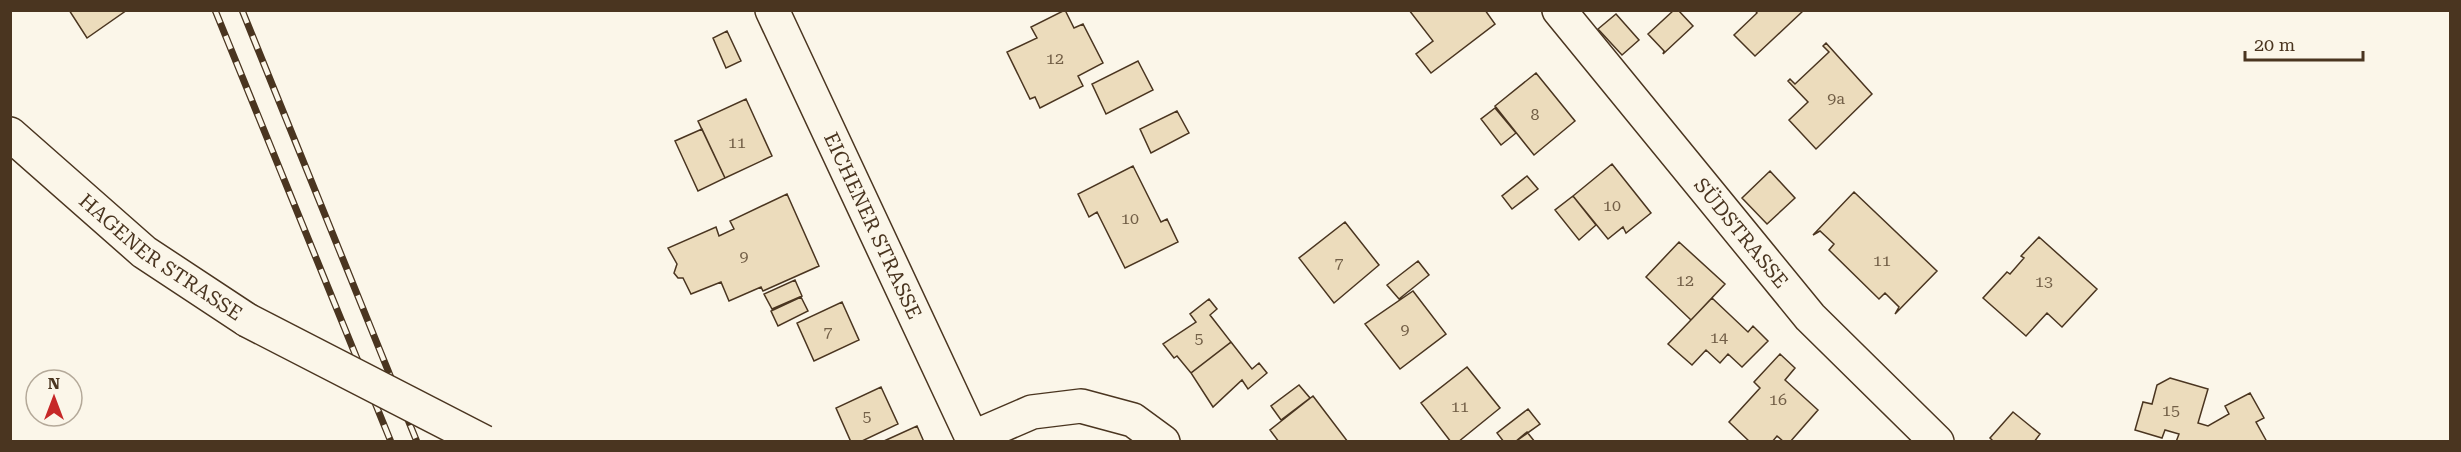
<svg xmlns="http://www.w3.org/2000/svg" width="2461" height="452" font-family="'Roboto Serif',serif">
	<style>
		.building { fill: #ecdcbc; stroke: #4a3520; stroke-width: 1.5 }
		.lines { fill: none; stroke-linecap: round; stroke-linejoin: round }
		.minor-casing { stroke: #4a3520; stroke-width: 36 }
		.major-casing { stroke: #4a3520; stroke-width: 36 }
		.minor { stroke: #fbf6e9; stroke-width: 33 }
		.major { stroke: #fbf6e9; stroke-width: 33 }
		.rail-casing { stroke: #4a3520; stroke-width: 7 }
		.rail { stroke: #fbf6e9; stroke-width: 4.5; stroke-dasharray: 14; stroke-linecap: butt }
		.major-bridge-casing { stroke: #4a3520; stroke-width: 36; stroke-linecap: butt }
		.major-bridge { stroke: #fbf6e9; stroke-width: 33 }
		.labels { text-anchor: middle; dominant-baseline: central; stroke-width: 4.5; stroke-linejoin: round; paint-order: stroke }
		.number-label { font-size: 16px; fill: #725f47 }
		.street-label { font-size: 20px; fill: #4a3520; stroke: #fbf6e9 }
	</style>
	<rect width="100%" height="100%" fill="#fbf6e9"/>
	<!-- building -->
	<path class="building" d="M69,10H127L87,38Z
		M1065,10L1074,28L1083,24L1103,63L1078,76L1083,86L1040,108L1035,97L1030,99L1007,52L1037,38L1031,27Z
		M1409,10H1485L1495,24L1431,73L1416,54L1433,41Z
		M1674,10H1678L1693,26L1663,54L1664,51L1648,34Z
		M1755,10H1804L1755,56L1734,35L1757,13Z
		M1616,14L1639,40L1622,55L1598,29Z
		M727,31L741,61L726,68L713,38Z
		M1826,43L1872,94L1816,149L1789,120L1808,102L1788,81L1790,79L1795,84L1829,52L1823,46Z
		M1138,61L1153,90L1106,114L1092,84Z
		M1536,73L1575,121L1534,155L1495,106Z
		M746,99L772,156L725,178L698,121Z
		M1495,108L1516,133L1501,145L1481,119Z
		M1177,111L1189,133L1151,153L1140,129Z
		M702,129L725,178L698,191L675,141Z
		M1612,164L1651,213L1626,233L1623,227L1608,239L1573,196Z
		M1133,166L1161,222L1167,219L1178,242L1125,268L1097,212L1089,217L1078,194Z
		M1770,171L1795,198L1767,224L1742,198Z
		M1527,176L1538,189L1512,209L1502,196Z
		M1854,192L1937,271L1895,314L1899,307L1885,293L1879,299L1829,250L1834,244L1820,231L1813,235Z
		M787,194L819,266L763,291L761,287L729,301L721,282L691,294L683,278H678L674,273L677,264L668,248L716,227L719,236L734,229L730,221Z
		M1573,196L1596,225L1579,240L1555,210Z
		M1345,222L1379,265L1334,303L1299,258Z
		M2039,237L2097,289L2062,327L2047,313L2026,336L1983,298L2007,272L2010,274L2024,258L2021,256Z
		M1679,242L1725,284L1691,320L1646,277Z
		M1418,261L1429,275L1399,299L1387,285Z
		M795,280L802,296L772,309L764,294Z
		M1413,291L1446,334L1400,369L1365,324Z
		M801,297L808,311L778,326L771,311Z
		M1712,298L1748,332L1753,326L1768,341L1742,367L1728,354L1720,363L1706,350L1692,365L1668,344Z
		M1209,299L1217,309L1210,315L1231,342L1191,373L1177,356L1174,358L1163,344L1196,322L1190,314Z
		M842,302L859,340L814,361L797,323Z
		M1231,342L1252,369L1259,363L1267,373L1248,389L1242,380L1213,407L1191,373Z
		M1780,354L1795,368L1785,380L1818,410L1790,442H1784L1777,436L1772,442H1750L1729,422L1760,388L1754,382Z
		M1467,367L1500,408L1458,442H1451L1421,403Z
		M2170,378L2208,389L2198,423L2208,426L2229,414L2225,406L2250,393L2264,418L2256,422L2267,442H2176L2179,434L2165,430L2162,438L2135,430L2143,402L2152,404L2157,385Z
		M1299,385L1310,398L1281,420L1271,406Z
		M881,387L898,424L860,442H851L836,408Z
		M1313,396L1348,442H1279L1270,430Z
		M1528,409L1540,424L1515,442H1504L1497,433Z
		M2013,412L2040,434L2034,442H1994L1990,438Z
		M917,426L924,442L884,441Z
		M1527,432L1535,442H1515Z"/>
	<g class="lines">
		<defs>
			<g id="minor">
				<path id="s1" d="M772,10L974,442"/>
				<path id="s2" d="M1559,10L1810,317L1937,442"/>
				<path d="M972,438L1032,412L1081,406L1133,420L1163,442"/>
			</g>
			<g id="major">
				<path id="s3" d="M10,134L144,252L247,320"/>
			</g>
		</defs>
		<!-- minor casing -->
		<use href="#minor" class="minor-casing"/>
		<!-- major casing -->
		<use href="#major" class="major-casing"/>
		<!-- minor -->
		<use href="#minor" class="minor"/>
		<!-- major -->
		<use href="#major" class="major"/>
		<defs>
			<path id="rail" d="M215,10L391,442
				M242,10L417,442"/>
		</defs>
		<!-- rail casing -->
		<use href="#rail" class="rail-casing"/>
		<!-- rail -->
		<use href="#rail" class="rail"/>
		<defs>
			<path id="major-bridge" d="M247,320L484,442"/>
		</defs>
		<!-- major-bridge casing -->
		<use href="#major-bridge" class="major-bridge-casing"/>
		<!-- major-bridge -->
		<use href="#major-bridge" class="major-bridge"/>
	</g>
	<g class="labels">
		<!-- number labels -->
		<g class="number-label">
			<text x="1055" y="58">12</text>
			<text x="1836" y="98">9a</text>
			<text x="1535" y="114">8</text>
			<text x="737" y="142">11</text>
			<text x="1612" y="205">10</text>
			<text x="1130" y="218">10</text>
			<text x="744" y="256">9</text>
			<text x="1882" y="260">11</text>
			<text x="1339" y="262">7</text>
			<text x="1685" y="280">12</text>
			<text x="2044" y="281">13</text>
			<text x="1405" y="329">9</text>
			<text x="828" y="331">7</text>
			<text x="1719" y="337">14</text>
			<text x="1199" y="338">5</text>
			<text x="1778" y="399">16</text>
			<text x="1460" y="406">11</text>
			<text x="2171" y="410">15</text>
			<text x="867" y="416">5</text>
		</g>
		<!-- street labels -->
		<g class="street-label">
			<text stroke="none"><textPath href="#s1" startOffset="238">EICHENER STRASSE</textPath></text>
			<text stroke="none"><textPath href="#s2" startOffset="288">SÜDSTRASSE</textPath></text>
			<text stroke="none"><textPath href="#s3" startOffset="195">HAGENER STRASSE</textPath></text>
		</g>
	</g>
	<!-- border -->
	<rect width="2461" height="452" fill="none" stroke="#4a3520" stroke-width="24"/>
	<!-- north arrow -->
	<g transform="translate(54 398)"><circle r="28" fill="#fbf6e9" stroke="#b4a999" stroke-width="1.5"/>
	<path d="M0-4.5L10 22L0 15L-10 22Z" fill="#c62828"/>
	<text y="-9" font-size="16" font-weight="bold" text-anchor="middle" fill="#4a3520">N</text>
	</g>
	<!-- scale -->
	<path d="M2245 51v9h118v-9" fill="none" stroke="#4a3520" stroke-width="3"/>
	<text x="2254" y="51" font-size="18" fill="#4a3520" stroke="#fbf6e9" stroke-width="4.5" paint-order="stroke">20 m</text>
</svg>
